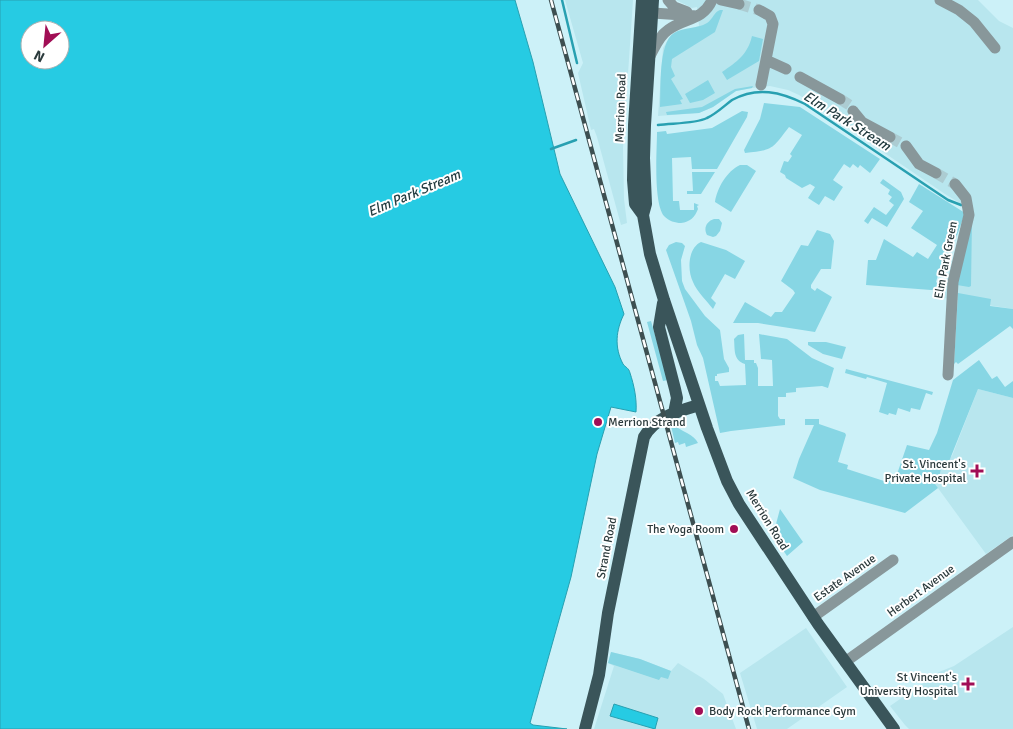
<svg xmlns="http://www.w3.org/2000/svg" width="1013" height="729" font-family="Signika,sans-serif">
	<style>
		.built { fill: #b8e6ee }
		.green { fill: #87d6e4 }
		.water { fill: #26cbe3; stroke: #28a0b1; fill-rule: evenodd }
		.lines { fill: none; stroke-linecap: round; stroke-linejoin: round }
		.stream { stroke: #28a0b1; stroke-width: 2.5 }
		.minor-tunnel { stroke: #acccd2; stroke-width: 11; stroke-dasharray: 11 5.5; stroke-linecap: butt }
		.minor { stroke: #88979a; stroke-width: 11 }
		.major { stroke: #3a555a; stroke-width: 12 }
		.rail-casing { stroke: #3d4f51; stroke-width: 4.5 }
		.rail { stroke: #fff; stroke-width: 2.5; stroke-dasharray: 8; stroke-linecap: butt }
		.poi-dot { fill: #a10e55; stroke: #fff; stroke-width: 2 }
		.labels { text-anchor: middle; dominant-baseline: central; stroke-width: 4; stroke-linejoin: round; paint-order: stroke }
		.street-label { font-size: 12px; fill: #2b3a3c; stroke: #fff }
		.poi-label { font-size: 12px; fill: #2b3a3c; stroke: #fff; text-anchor: end }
		.water-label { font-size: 14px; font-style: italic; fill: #233c40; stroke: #fff }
	</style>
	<rect width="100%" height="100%" fill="#ccf1f8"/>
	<!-- built -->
	<path class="built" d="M565,0H633L623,148L624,199L627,223L621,225L597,137L594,129L591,130L584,99L578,73L583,63Z
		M676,0H978L999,21L1013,28V309L944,298V291L965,213L961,205L958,202L945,194L799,95L788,90L770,86L752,88L736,91L713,107L699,113L658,116L663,48L669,38L673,34L699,26L697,7L692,8Z
		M978,389L1013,398V535L986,554L935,484L939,478L942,463L952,456Z
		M1013,627V729H909L905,725L890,706L939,672L954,666Z
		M806,628L847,687L787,729H757L740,673Z
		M611,652L640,659L671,671L678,663L704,679L723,694L736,729H594L614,666L608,663Z"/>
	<!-- green -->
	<path class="green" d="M720,10H723L715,32L672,59L671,67L675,76L671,79L683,99L680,100L682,104L660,107C661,89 658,43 674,33C684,27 697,29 707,23C713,19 714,12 720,10Z
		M752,36L763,39L759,61L727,80L722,72C737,62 748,54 752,36Z
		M708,80L715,93L703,100L690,103L685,94Z
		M753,86L752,88L736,91L713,107L699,113L667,115L666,112L702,107L735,89Z
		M764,103L800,107L880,159L870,173L860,165L858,168L853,164L850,168L844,164L833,180L843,187L834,201L825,196L819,205L808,198L815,187L810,184L802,188L786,178L785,175L780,172L784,161L788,162L792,156L790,154L802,135L789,127C772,149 774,150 745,153L744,150L760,119Z
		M742,111L748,112L747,117L717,169H692L691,157L672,158L673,201H679L680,210H694V203L699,205L697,206L698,209C695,217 690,222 681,223C675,223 669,221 664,216C653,202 657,150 657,132L666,131L667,134L712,128Z
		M740,165H747L756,171L731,212L715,202C717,188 727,171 740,165Z
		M692,172H715L701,194H687V191H693Z
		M883,179L901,192L904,199L887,227L872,218L868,224L864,221L874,207L886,215L894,205L889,201L892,197L888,194L890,190L880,183Z
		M919,184L965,213L944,272H939L936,282L944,289V291L866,285L868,260H876L884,239L913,257L917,252L928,259L937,245L911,228L923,211L909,202Z
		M714,219H719L722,223L720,231L716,236L713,237L707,235C703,228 707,221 714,219Z
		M972,220L971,286L969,287L957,285Z
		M817,230L830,234L834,241L831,269H821L811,285V288L815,291L817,288L832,297L815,332L758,323H733L745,302L771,317L775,312H782L795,293L793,290L781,281L801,245L808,246Z
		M676,242L682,243L685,246L681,260L682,281L685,289L705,316L720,330L724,359L729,368V372L717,374V376H715V381H718L720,386L746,385L745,364C733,360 735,350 734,339L738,335L744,334L745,360H754V363H756L758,368V386H773L772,360L761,359L759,334L787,339L812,358L834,368L828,388L822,386L796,388V392L786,393V397H778V416L780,419H785V425L731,431L720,433L703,358L697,345L691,321L666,250L669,245Z
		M701,242L726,250L745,261L735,279L725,274L711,298L716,303L713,309C707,301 697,292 693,282C687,270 688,248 701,242Z
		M958,293L991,299L990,306L1013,309V329L1010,326L958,364L956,362L954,364Z
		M651,321L668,380L663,381L647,322Z
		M808,342H826L846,347L842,359L823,354L808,345Z
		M979,360L992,379L997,376L1005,387L1013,381V398L978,389L948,464H942L939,478L935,484L938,488L905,513L820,490L793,478L799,459L814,425H805V419H819V424L845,433L846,435L838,462L848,465L847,469L884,481L885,477L895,480L907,445L929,450L937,433L953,380Z
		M846,369L933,392L932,395L926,393L920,410L911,408L910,412L898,408L896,415L889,413L888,415L879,412L887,383L867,377L866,379L845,373Z
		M674,425C682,432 694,434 698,443L686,447L685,443L679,445L678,442L675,443L671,426Z
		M780,509L803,542L787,556L769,529L776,524Z
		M611,652L640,659L671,671L668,679L661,677L659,680L608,663Z"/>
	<!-- water -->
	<path class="water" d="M0,0H515L533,62L560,174L615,287L624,314C616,330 614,347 623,364C625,367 629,368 630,373C634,385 637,399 636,412L611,407L597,454L571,577L530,723L533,725L567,729H0ZM30,30H60V60H30Z
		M614,704L658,718L655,729L610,716Z"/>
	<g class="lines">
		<!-- stream -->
		<path class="stream" d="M562,0L577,63
			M658,125C672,123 695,124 707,118C716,114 724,106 732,100C757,86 781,92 805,104L927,186L948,200L961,205
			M551,149L576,140"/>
		<!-- minor-tunnel -->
		<path class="minor-tunnel" d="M739,4L759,10
			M840,99L851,106L853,111
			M890,137L906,146
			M936,173L955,184"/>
		<!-- minor -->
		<path class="minor" d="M668,0L674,7L687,12
			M721,0L739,4
			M940,0L959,10L974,22L995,48
			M759,10L770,16L773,24L761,85
			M653,13L697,16
			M650,56C655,47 659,36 668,30C683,18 703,21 712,0
			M766,60L786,69
			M800,77L840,99
			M853,111L862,122L890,137
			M906,146L919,164L936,173
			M948,375L953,282L969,215L966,198L955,184
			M813,617L893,560
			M845,662L1013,542"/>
		<!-- major -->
		<path class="major" d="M642,0L634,125L633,180L635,204L643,215L650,254L664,300L707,428L727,481L739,504L818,624L894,729
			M643,215L646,204L644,158L645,125L653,0
			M663,303L659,327L675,389L677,398L674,413
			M585,729L599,675L608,613L644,437C655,417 679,411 699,405"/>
		<defs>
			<path id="rail" d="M551,0L749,729"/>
		</defs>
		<!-- rail casing -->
		<use href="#rail" class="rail-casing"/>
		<!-- rail -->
		<use href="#rail" class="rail"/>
	</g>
	<!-- markers -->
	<g class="poi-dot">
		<circle cx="598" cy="422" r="5"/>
		<path d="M974.5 463.5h5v5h5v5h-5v5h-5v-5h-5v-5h5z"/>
		<circle cx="734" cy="529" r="5"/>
		<path d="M965.5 676.5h5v5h5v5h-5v5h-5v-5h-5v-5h5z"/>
		<circle cx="699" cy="711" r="5"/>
	</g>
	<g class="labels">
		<!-- street labels -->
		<g class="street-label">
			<text transform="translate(621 108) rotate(-88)">Merrion Road</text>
			<text transform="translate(946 260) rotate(-79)">Elm Park Green</text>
			<text transform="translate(767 520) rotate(58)">Merrion Road</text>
			<text transform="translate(607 548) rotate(-79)">Strand Road</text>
			<text transform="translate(845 578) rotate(-35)">Estate Avenue</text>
			<text transform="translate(921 591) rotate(-36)">Herbert Avenue</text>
		</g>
		<!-- poi labels -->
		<g class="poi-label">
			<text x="608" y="422" text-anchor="start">Merrion Strand</text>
			<text x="966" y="464">St. Vincent's<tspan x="966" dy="14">Private Hospital</tspan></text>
			<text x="724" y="529">The Yoga Room</text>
			<text x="957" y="677">St Vincent's<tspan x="957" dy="14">University Hospital</tspan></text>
			<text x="709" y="711" text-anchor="start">Body Rock Performance Gym</text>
		</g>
		<!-- water labels -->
		<g class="water-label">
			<text transform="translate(847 121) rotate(32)">Elm Park Stream</text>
			<text transform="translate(414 193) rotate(-23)">Elm Park Stream</text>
		</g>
	</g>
	<!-- north arrow -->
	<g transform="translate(45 45) rotate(207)"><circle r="24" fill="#ffffff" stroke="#aab0b1"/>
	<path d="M0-4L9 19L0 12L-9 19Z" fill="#a10e55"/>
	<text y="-8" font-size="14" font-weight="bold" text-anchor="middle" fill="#2b3a3c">N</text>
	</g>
</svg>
